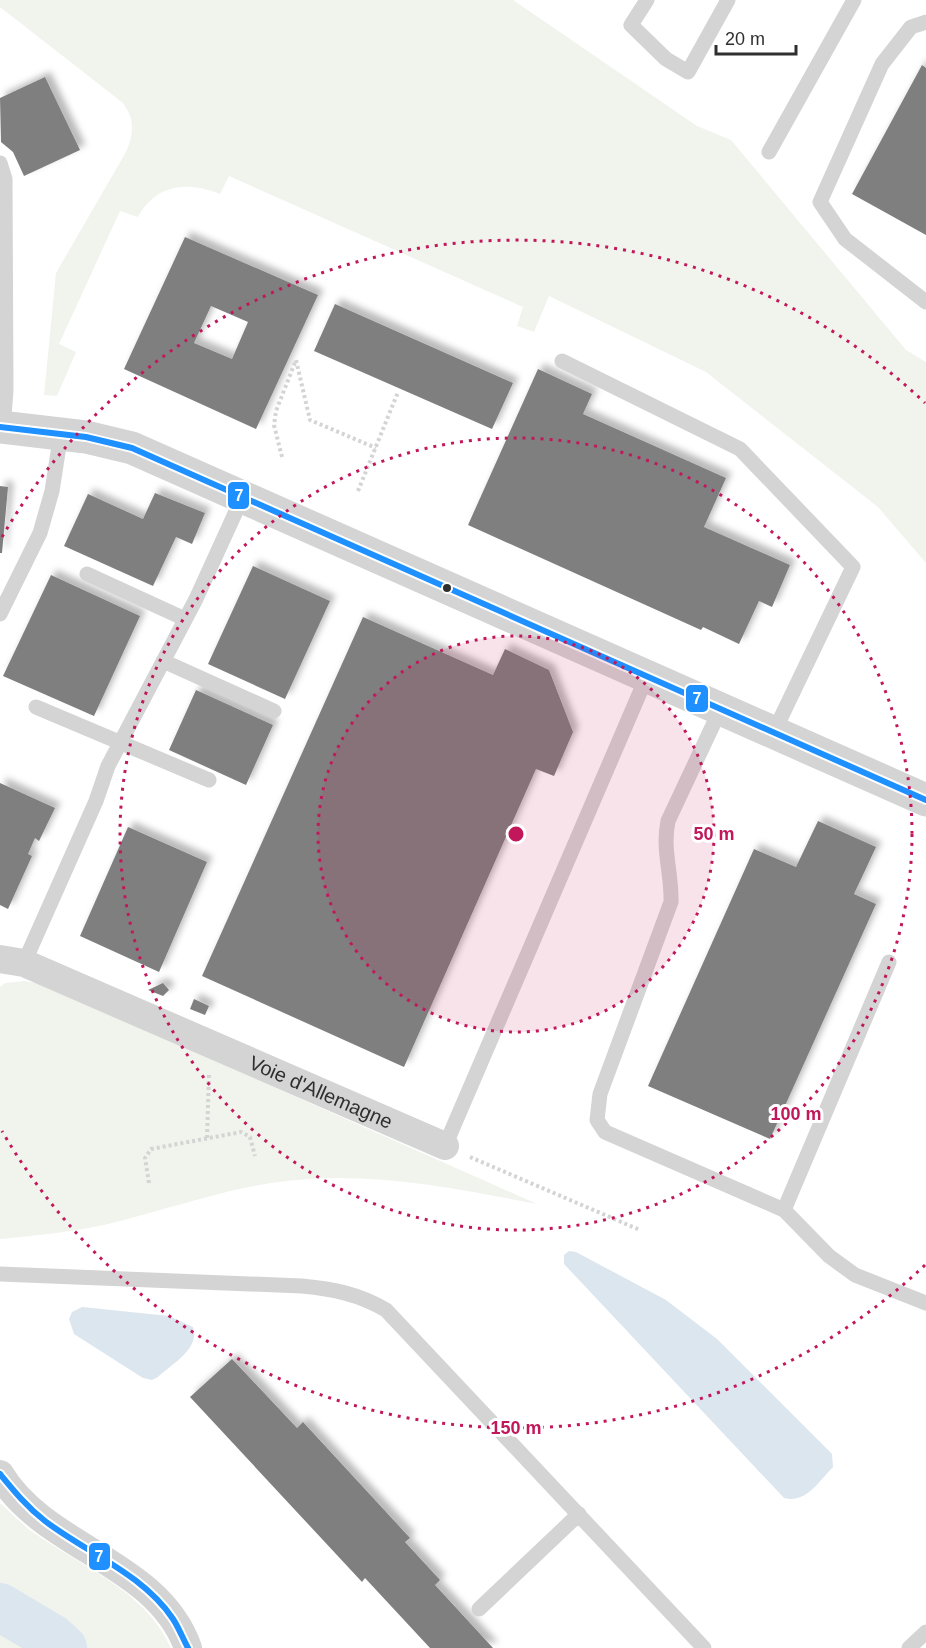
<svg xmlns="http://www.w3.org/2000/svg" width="926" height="1648" font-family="Helvetica,sans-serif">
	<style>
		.green { fill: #f0f4ed }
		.water { fill: #dce6ef }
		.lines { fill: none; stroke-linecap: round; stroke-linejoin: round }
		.river { stroke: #dce6ef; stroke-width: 48 }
		.building { fill: #7f7f7f; fill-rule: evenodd; filter: url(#shadow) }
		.path { stroke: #d4d4d4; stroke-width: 4; stroke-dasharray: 3 3; stroke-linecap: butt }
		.service { stroke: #d4d4d4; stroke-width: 15 }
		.minor { stroke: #d4d4d4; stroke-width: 28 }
		.tertiary { stroke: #d4d4d4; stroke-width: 33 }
		.bus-1-casing { stroke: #fff; stroke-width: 10 }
		.bus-1 { stroke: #1e90ff; stroke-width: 6 }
		.ring { fill: none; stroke: #c2185b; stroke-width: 3; stroke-dasharray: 3 6 }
		.bus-dot { fill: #2f2f2f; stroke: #fff; stroke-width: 2 }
		.labels { text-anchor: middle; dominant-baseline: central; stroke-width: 6; stroke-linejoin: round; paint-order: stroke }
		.street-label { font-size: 20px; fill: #2f2f2f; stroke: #fff }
		.centre { fill: #c2185b; stroke: #fff; stroke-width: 3 }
		.ring-label { font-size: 18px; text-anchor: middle; font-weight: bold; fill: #c2185b; stroke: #fff; stroke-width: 6; stroke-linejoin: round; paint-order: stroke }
		.line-badge { stroke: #fff; stroke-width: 2 }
		.badge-label { font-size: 16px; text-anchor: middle; font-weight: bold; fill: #fff }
	</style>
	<defs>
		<filter id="shadow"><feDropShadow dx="5.5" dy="-5.5" stdDeviation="3" flood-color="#0004"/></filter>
	</defs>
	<rect width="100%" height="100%" fill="#fff"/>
	<!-- green -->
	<path class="green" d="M0,0H513L697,126L731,140L906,350L926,362V563L878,507L706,372L549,296L534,332L517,326L523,307L229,176L220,194C187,181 156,184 138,217L120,211L59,344L76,352L57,396L44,395L56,273L126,152C134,134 135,119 123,103L0,7Z
		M24,981L42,984L537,1204C448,1187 363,1169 271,1183C214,1192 160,1212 104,1225C70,1232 34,1236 0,1239V987L5,983Z
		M0,1503C9,1511 18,1520 27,1528C77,1565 145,1589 171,1648H0Z"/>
	<!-- water -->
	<path class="water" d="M569,1251L576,1252L666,1300L717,1339L832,1454L833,1467C819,1481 806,1504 784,1498L564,1264V1255Z
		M82,1307L169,1316L193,1327C200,1349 173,1363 158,1377L152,1380L143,1378L74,1334L69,1319L72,1312Z"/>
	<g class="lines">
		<!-- river -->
		<path class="river" d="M0,1607L52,1638L63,1648"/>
	</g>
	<!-- building -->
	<path class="building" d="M922,65L926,68V235L852,194Z
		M45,77L80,150L24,176L13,152L1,142L0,98Z
		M185,237L318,295L256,429L124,369ZM211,306L248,322L232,359L194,343Z
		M335,304L513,383L492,429L314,351Z
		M538,369L592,394L583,414L726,478L704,527L790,565L772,607L759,601L739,644L703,627L701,630L468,525Z
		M0,486L8,487L2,553H0Z
		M155,493L205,513L192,544L176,537L153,586L64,546L88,494L143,519Z
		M253,566L330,601L285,699L208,664Z
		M51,575L140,616L94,716L3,676Z
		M363,617L493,675L505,649L549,670L573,732L554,776L536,769L404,1067L202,976Z
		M196,690L273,725L246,785L169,750Z
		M0,783L55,808L39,841L35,838L28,854L32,856L8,909L0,905Z
		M818,821L876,847L854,894L876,904L770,1139L648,1086L754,849L796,867Z
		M128,827L207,862L159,972L80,936Z
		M163,983L169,990L163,996L148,990Z
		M194,999L209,1006L205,1015L190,1009Z
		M232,1359L297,1428L303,1422L410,1538L405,1542L440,1580L435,1585L493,1648H430L365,1578L362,1582L190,1397Z"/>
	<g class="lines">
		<!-- path -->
		<path class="path" d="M282,457L274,425L276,411L296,360L310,420L376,448
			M358,491L398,392
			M207,1138L209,1073
			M470,1157L640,1230
			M149,1183L145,1158L151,1149L241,1132L250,1137L255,1156"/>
		<!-- service -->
		<path class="service" d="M647,0L631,25L666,59L688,72L728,0
			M926,22L911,27L882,64L820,202L845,239L926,302
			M769,152L854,0
			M0,163L5,179L6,391L3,427
			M562,361L740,449L853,567L774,732
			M87,574L185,619
			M0,614L40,533L52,491L61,433
			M163,661L274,711
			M36,707L209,780
			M721,708L668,821C662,850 672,874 671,902L600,1094L597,1120L605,1132L784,1210L889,962
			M24,963L96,801L108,766L196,599L243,496
			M445,1146L647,676
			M784,1210L829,1256L855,1275L926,1303
			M0,1274L302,1286C333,1289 359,1294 386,1310L704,1648
			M479,1609L579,1514
			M909,1648L926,1632"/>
		<!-- minor -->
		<g class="minor">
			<path id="s1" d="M0,959L24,963L445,1146"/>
			<path d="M0,1474C45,1549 158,1562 188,1648"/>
		</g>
		<!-- tertiary -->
		<path class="tertiary" d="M0,427L86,437L132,448L926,800"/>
		<defs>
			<path id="bus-1" d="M0,427L86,437L132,448L926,800
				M0,1474C14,1491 27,1507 45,1521C87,1553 143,1574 173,1619C179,1628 183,1639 188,1648"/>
		</defs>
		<!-- bus-1 casing -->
		<use href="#bus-1" class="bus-1-casing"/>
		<!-- bus-1 -->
		<use href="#bus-1" class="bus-1"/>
	</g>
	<!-- distance rings -->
	<circle cx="516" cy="834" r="198" fill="#c2185b" fill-opacity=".12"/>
	<g class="ring">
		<circle cx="516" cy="834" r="198"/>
		<circle cx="516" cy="834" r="396"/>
		<path d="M925 1265A594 594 0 0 1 2 1131M2 537A594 594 0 0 1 925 403"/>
	</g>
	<!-- markers -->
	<circle class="bus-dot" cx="447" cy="588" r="5"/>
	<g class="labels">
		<!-- street labels -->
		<g class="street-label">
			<text stroke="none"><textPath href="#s1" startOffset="348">Voie d'Allemagne</textPath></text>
		</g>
	</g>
	<circle cx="516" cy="834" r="9" class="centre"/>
	<g class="ring-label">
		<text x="714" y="840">50 m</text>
		<text x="796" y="1120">100 m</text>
		<text x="516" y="1434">150 m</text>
	</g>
	<g class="line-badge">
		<rect x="227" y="481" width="23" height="29" rx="6" fill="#1e90ff"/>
		<rect x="685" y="684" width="24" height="29" rx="6" fill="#1e90ff"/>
		<rect x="88" y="1542" width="23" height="29" rx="6" fill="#1e90ff"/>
	</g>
	<g class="badge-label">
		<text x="239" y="501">7</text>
		<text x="697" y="704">7</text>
		<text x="99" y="1562">7</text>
	</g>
	<!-- scale -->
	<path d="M716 45v9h80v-9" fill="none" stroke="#2f2f2f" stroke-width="3"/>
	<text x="725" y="45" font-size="18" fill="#2f2f2f" stroke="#ffffff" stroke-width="4.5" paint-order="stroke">20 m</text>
</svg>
